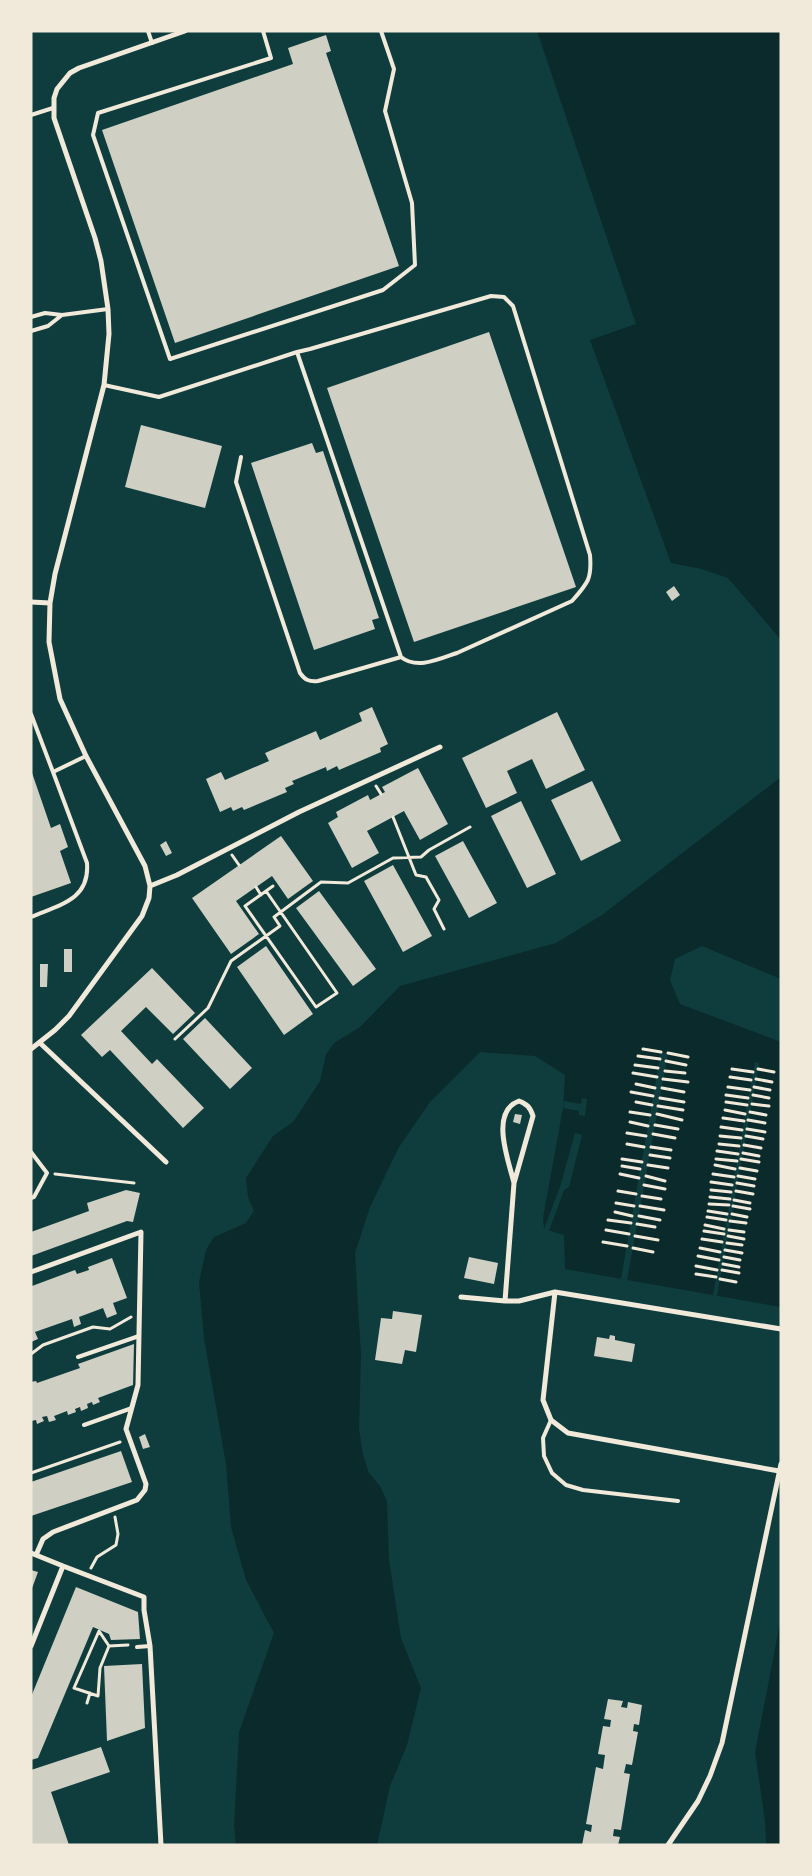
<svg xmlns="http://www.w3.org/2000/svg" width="812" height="1876" font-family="Poppins,sans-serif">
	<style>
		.water { fill: #0a2a2b }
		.pier { fill: #0f3d3e }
		.building { fill: #cfcfc3 }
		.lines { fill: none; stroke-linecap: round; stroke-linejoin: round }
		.path { stroke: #f1e9da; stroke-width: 3 }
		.service { stroke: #f1e9da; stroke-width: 4 }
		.minor { stroke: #f1e9da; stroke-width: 5 }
	</style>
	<rect width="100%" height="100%" fill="#0f3d3e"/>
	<!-- water -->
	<path class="water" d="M537,31H781V640L728,578L701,569L671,563L590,340L636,324Z
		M781,777V979L702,946L675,959L670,980L680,1004L781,1042V1307L565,1269L564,1235L544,1229L543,1218L563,1108L565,1075L535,1056L480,1052L430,1102L399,1147L370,1207L355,1253L361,1355L359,1429L363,1455L369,1473L380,1486L387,1501L389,1560L401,1638L421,1688L407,1745L390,1786L377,1845H236L234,1825L239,1732L274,1633L246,1580L231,1527L226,1464L204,1338L199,1282L206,1250L214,1237L246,1223L254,1211L248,1197L246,1178L273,1136L294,1121L320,1081L326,1054L334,1043L360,1027L400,986L556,943L602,915Z
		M781,1618V1845H766L765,1821L755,1752Z"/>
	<!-- pier -->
	<path class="pier" d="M661,1052L668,1053L627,1280L621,1279Z
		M755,1062L759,1063L717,1296L713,1295Z
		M582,1098L587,1099L585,1116L579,1115V1111L563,1108L564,1101L581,1104Z
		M575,1133L582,1135L569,1187L564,1190L549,1231L544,1229L560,1187Z"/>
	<!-- building -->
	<path class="building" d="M326,35L331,51L326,53L399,266L175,343L102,130L293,64L288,48Z
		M489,332L576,587L414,642L327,388Z
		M141,425L222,446L205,508L125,487Z
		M312,443L316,453L323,451L379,618L372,620L375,629L314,650L251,463Z
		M674,586L680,595L672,601L666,592Z
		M372,707L388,744L380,748L381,752L339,770L337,766L327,771L326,767L314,772L292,781L294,784L285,788L287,792L244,810L242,807L233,811L231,807L220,812L206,779L221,772L225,780L269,761L265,753L316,731L320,740L362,721L359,713Z
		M557,712L585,770L546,789L532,759L507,771L517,793L486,808L462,758Z
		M418,768L448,824L420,840L404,811L367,831L379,853L352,868L328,823L338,817L336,812L368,795L370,800L385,792L382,787Z
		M31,770L51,828L60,824L68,847L60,851L71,883L31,897Z
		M592,781L621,841L581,861L551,800Z
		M521,801L556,874L527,888L491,816Z
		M281,836L313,881L288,899L272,876L236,901L259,934L231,954L192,898Z
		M166,841L172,853L166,856L160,845Z
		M463,841L497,903L469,918L435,856Z
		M393,865L432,936L403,952L364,881Z
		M319,891L376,969L353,986L296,908Z
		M266,946L313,1014L284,1035L237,967Z
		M64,949H72V972H64Z
		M40,964H48L47,987H40Z
		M152,968L195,1013L173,1034L146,1007L121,1031L152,1064L157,1059L204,1108L183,1128L110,1050L102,1057L81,1035Z
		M205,1018L252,1068L230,1089L183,1039Z
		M515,1114L522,1115L520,1124L513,1122Z
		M126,1190L140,1193L133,1222L127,1221L31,1256V1232L89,1211L87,1203Z
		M469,1257L498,1263L494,1284L464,1278Z
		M112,1258L127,1298L113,1303L117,1314L107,1318L103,1308L79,1317L81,1324L74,1327L72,1319L35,1332L38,1339L31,1342L32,1286L75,1270L77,1274L89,1270L88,1267Z
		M393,1311L422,1315L416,1352L405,1350L402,1364L375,1360L381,1318L392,1319Z
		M610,1335L615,1336V1340L635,1344L632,1362L594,1356L597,1337L609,1339Z
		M134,1344L133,1385L98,1398L100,1402L93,1405L92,1402L87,1404L88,1408L81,1411L80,1407L75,1409L76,1412L68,1415L67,1411L54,1416L56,1420L49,1422L47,1416L42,1417L44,1421L37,1424L36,1420L31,1421V1382L36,1381L37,1383L80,1368L78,1364Z
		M145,1434L150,1447L143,1449L139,1437Z
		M121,1451L132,1482L31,1516V1482Z
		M31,1570L38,1572L31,1591Z
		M76,1587L138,1612L140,1639L111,1640L109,1634L93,1627L38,1758L31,1760V1697Z
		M142,1664L145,1728L107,1741L104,1666Z
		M608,1699L623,1701L621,1707L627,1708L628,1702L642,1705L639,1725L634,1724L633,1731L638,1732L632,1765L626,1764L624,1773L630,1774L621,1830L614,1829L613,1836L620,1837L618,1845H582L585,1830L591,1832L592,1825L586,1824L596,1767L603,1769L605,1755L598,1754L603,1726L610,1727L611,1720L604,1719Z
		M101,1747L110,1772L51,1792L69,1845H31V1770Z"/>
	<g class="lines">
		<!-- path -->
		<path class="path" d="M376,786L381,794
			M393,817L416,875L426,877L439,900L434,909L444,929
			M232,855L239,865
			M256,887L261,895
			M266,891L337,993L316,1007L245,906Z
			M266,891L273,886
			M175,1039L208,1008L231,961L280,926L274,917L321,882L348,883L393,858L421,857L429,850L470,827
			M643,1049L661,1052
			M668,1053L688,1057
			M638,1056L660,1059
			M666,1061L686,1065
			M635,1065L658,1068
			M732,1069L753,1072
			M758,1069L774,1072
			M665,1071L685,1073
			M633,1073L657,1077
			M730,1077L751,1080
			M663,1079L688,1082
			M756,1079L772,1082
			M636,1084L655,1088
			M728,1087L750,1090
			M754,1087L770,1090
			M662,1088L684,1092
			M631,1092L653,1096
			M726,1095L748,1098
			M753,1095L769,1098
			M660,1098L684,1102
			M636,1102L652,1105
			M726,1102L747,1105
			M752,1104L769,1106
			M658,1106L683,1110
			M725,1110L745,1114
			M630,1112L650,1115
			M750,1112L766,1115
			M657,1114L682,1120
			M723,1118L744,1121
			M748,1120L765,1123
			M630,1122L648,1126
			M655,1125L678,1129
			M721,1127L742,1130
			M747,1129L765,1132
			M627,1133L646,1136
			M653,1134L675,1138
			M720,1136L741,1138
			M746,1136L763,1139
			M627,1144L644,1147
			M719,1144L739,1146
			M744,1145L761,1148
			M651,1147L671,1150
			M717,1151L738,1154
			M743,1153L759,1156
			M650,1155L670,1158
			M622,1159L642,1162
			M716,1159L737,1161
			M741,1159L759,1162
			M648,1165L668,1168
			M715,1165L735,1169
			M622,1166L640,1169
			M740,1168L757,1171
			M55,1174L134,1183
			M620,1174L639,1178
			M713,1174L734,1177
			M646,1176L665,1181
			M738,1176L755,1179
			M711,1182L732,1185
			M737,1183L754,1186
			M644,1185L665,1189
			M711,1190L731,1192
			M618,1191L636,1194
			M736,1191L753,1194
			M642,1196L661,1199
			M710,1197L730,1199
			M734,1200L750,1203
			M616,1203L634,1206
			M709,1204L729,1205
			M640,1206L664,1210
			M733,1206L750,1209
			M708,1211L727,1214
			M615,1212L632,1216
			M732,1214L747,1217
			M639,1216L660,1220
			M707,1217L726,1220
			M608,1220L631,1223
			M730,1221L746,1223
			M637,1224L655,1227
			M705,1225L724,1229
			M606,1230L629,1234
			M729,1230L744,1232
			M704,1231L724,1234
			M635,1236L658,1240
			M728,1236L744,1239
			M702,1239L722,1242
			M603,1242L627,1246
			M727,1243L742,1245
			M633,1248L653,1252
			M700,1248L720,1252
			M725,1250L742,1253
			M698,1256L719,1260
			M724,1257L740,1260
			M723,1264L739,1267
			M696,1266L717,1270
			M722,1270L739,1273
			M696,1274L716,1277
			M720,1279L736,1282
			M31,1354L43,1345L93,1327L110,1329L131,1317
			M31,1473L120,1442
			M91,1568L97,1557L116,1545L118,1534L115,1517
			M99,1631L109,1646L100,1668L98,1696L74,1688Z
			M109,1646L128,1645
			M87,1703L90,1693"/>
		<!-- service -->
		<path class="service" d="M148,31L152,43
			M263,31L271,58L98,113L93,135L170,359L383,290L415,265L412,203L385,111L394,69L381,31
			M31,115L53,108
			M31,317L45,313L62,315L108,309
			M31,331L48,326L62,315
			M104,385L159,397L297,352L310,349L491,296L504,297L513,306L590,555C592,579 588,583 572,601L457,653C439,659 417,670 401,657
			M241,457L236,482L300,673C305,680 309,682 318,681L401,657L297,352
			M31,714L53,772
			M31,917C59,905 90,900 87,863L53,772L86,756
			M31,1152L47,1173L34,1197L31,1198
			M78,1357L139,1336
			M551,1420L543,1438L544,1456L552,1473L566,1485L583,1490L678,1501
			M84,1425L132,1408
			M137,1647L150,1646"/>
		<!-- minor -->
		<path class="minor" d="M31,602L50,603
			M150,886L177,875L299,812L440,747
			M40,1043L166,1162
			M31,1049L55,1030L69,1016L142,916L149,898L150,886L145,866L86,756L60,699L49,642L50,603L55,574L104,385L109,334L108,309L101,261L95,238L54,118V98L57,89L70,73L79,68L185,31
			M31,1272L141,1232L138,1385L126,1429L146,1484L145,1490L137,1500L53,1532L43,1539L36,1555
			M461,1297L505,1301H519L555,1292
			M505,1301L514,1183L533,1116C530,1107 527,1104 519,1101C489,1112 509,1162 514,1183
			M779,1471L568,1433L551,1420L543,1400L555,1292L781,1329
			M31,1553L63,1566L31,1646
			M63,1566L144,1597V1610L150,1646L161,1845
			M668,1845L698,1801L710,1776L722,1743L781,1464"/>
	</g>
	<!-- border -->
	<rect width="812" height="1876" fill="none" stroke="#f1e9da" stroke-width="65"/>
</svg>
